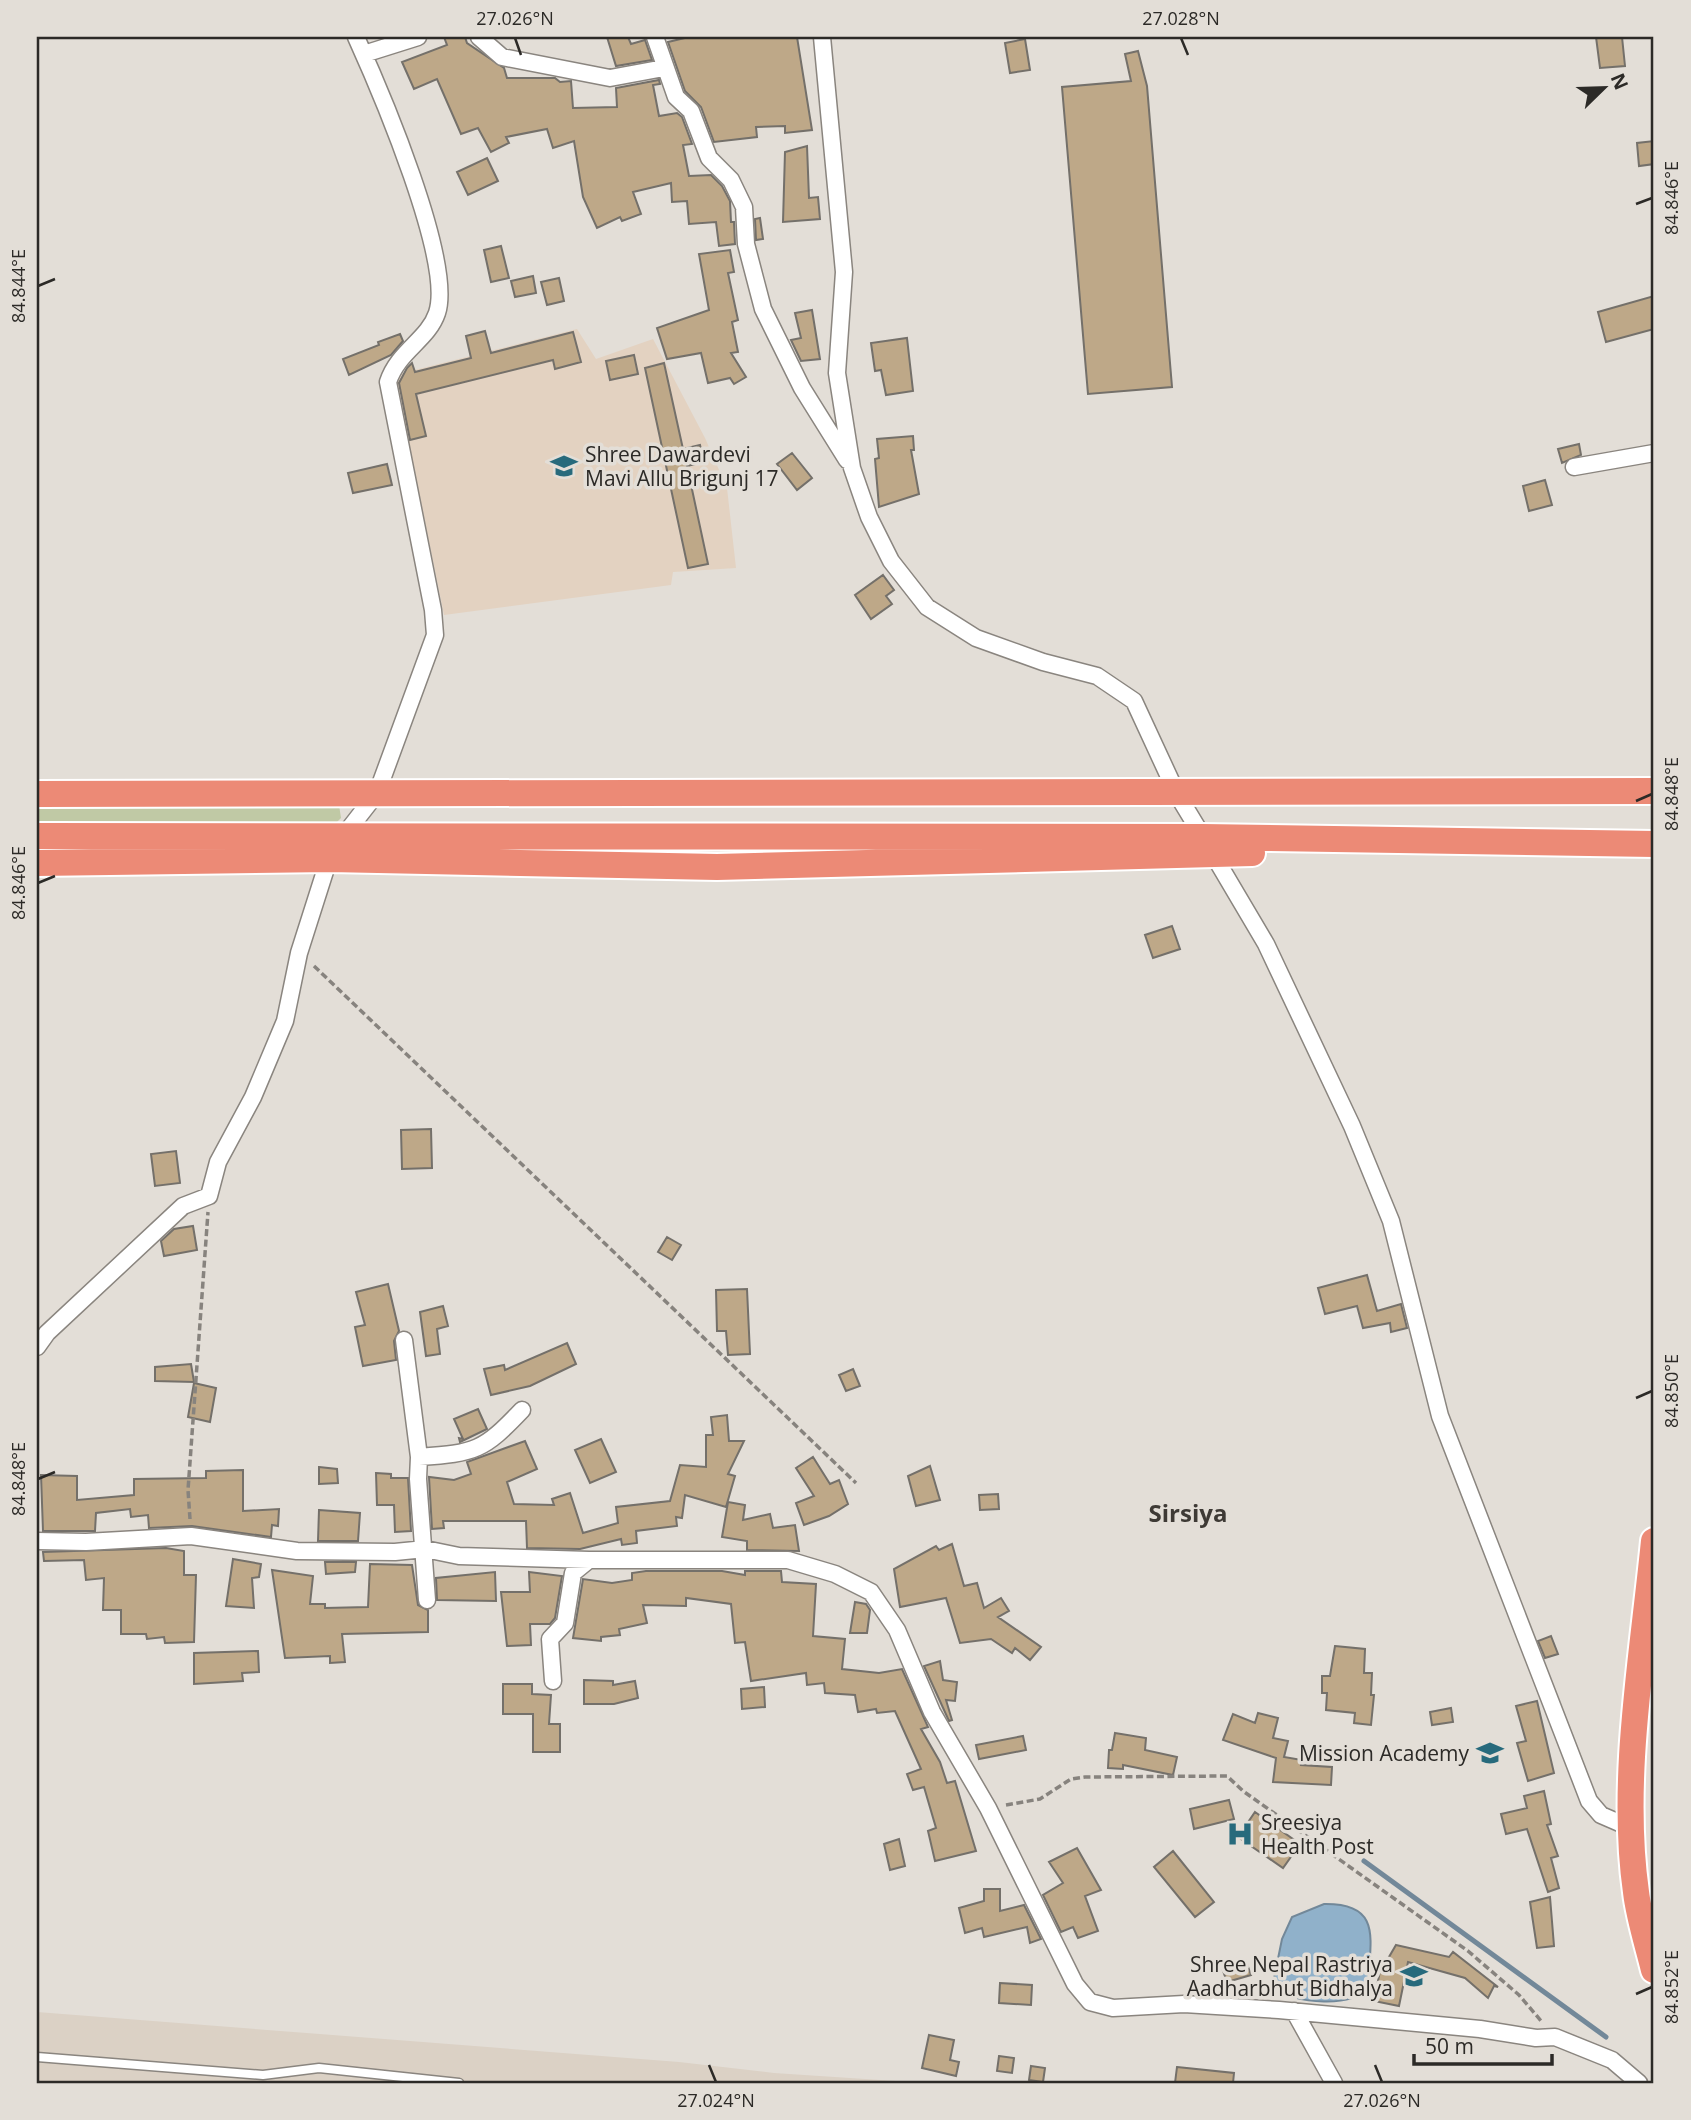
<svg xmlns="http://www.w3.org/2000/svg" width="1691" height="2120" font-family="'Open Sans',sans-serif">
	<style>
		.built { fill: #dbd1c5 }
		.education { fill: #e3d2c1 }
		.green { fill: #c0c9a5 }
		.water { fill: #90b1ca; stroke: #728899; stroke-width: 2 }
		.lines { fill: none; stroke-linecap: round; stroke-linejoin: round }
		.stream { stroke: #728899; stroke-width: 5 }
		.building { fill: #bea888; stroke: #74706a; stroke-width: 2 }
		.service-casing { stroke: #8a857f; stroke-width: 11 }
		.minor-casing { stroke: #8a857f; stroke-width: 19 }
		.trunk-casing { stroke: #fff; stroke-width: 30 }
		.path { stroke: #87837e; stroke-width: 3.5; stroke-dasharray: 7 3.5; stroke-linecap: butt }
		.service { stroke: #fff; stroke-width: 8 }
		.minor { stroke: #fff; stroke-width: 16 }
		.trunk { stroke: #ec8a76; stroke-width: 26 }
		.ticks { fill: none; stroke: #2c2a27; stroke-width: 2.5 }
		.labels { text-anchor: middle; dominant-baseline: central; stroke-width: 7; stroke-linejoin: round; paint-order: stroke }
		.poi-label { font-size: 21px; fill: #2c2a27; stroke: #e3ded7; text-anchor: start }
		.quarter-label { font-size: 24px; font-weight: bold; fill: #3e3a35; stroke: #e3ded7 }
		.neatline { fill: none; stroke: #2c2a27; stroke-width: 2.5 }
		.ticks-label { font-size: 18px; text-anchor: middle; fill: #2c2a27 }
	</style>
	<rect width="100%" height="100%" fill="#e3ded7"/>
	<!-- built -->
	<path class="built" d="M37,2012L679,2062L774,2073L926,2083H37Z"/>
	<!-- education -->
	<path class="education" d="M577,329L596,359L653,339L705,438L727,488L736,568L673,572L671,585L444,615L395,375Z"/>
	<!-- green -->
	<path class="green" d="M339,805L341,818L336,823L37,824V806Z"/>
	<!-- water -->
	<path class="water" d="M1324,1904C1383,1903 1370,1940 1368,1985C1359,2010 1291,2003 1272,1988L1282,1939L1292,1917Z"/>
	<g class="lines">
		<!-- stream -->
		<path class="stream" d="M1364,1861L1606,2037"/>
	</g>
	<!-- building -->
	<path class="building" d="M444,37H465L467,43L504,68L507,78H555L560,82L571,81L573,108L617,107L616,88L659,80L660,84L653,85L659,116L677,113L682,117L692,144L683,145L689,176L711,175L722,186L730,201L731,222H734L735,244L719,246L716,222L689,224L687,201L672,202L671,183L633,192L641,214L622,221L620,217L597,228L583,197L574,141L553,148L547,129L506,137L509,143L491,152L478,128L461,134L437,79L414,89L402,62L447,45Z
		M607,37H628L631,44L645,40L652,60L616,66Z
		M689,37H797L812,130L785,133V126L756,127L757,137L714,142L701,107L685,91L668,42Z
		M1596,37H1622L1625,66L1600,68Z
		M1025,39L1030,70L1010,73L1005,43Z
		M1138,51L1147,86L1172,387L1088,394L1062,87L1131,81L1125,54Z
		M1654,141V164L1639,166L1637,143Z
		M807,146L809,198L818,197L820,219L783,222L785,152Z
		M487,158L498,181L468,195L457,172Z
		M760,218L763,239L756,240L755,219Z
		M501,246L509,278L491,282L484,250Z
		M730,250L734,272L728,273L738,320L732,322L738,352L731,353L746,377L734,384L730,378L708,383L701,353L667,359L657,328L709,310L699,254Z
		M533,276L536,293L515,297L511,281Z
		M559,278L564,301L547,305L541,282Z
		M1654,296V329L1606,342L1598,312Z
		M812,310L820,359L801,361L791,340L801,338L795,313Z
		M485,331L491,353L573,332L581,362L555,369L553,360L416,394L426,436L410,440L399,383L407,368L412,363L415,372L471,358L466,336Z
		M400,334L403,341L391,355L349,375L343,359L379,345L378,342Z
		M907,338L913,391L886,395L881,370L875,371L871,343Z
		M634,355L638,374L610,380L606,361Z
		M664,363L683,449L700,445L704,462L687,466L708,564L688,568L645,368Z
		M913,436L914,450H911L919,494L879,507L875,459L879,458L877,439Z
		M1579,444L1581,455L1562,463L1558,449Z
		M792,453L812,478L797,490L777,464Z
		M387,464L392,485L353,493L348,473Z
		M1545,480L1552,505L1529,511L1523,486Z
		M883,575L894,590L886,596L892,604L871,619L855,595Z
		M1172,926L1180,949L1153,958L1145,935Z
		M431,1129L432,1168L402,1169L401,1130Z
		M176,1151L180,1183L155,1186L151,1154Z
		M193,1226L197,1250L164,1256L161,1241L174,1229Z
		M667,1237L681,1245L672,1260L658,1252Z
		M1367,1275L1377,1311L1401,1304L1407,1328L1391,1332L1390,1323L1363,1328L1357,1306L1325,1314L1318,1288Z
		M388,1284L399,1331L394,1341L396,1360L363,1366L355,1327L365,1325L356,1292Z
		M747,1289L750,1354L728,1355L726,1331H717L716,1290Z
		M443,1306L448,1326L437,1329L440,1354L426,1356L420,1312Z
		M567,1343L576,1364L530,1386L491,1395L484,1369L504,1365L505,1370Z
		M191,1364L194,1382L155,1381V1367Z
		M853,1369L860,1386L846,1391L839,1375Z
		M194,1383L216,1388L210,1422L188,1417Z
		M478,1409L487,1429L460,1442L459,1438L463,1439L454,1419Z
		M727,1415L729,1441H744L728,1474L735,1476L726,1507L685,1495L682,1518L676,1517L677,1526L636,1531L637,1543L622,1545L621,1539L580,1549L527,1548L526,1521H443L444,1528L432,1529L429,1477L454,1480L471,1474L467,1462L525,1441L537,1469L507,1482L514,1504L554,1505L552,1499L570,1493L583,1533L618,1523L616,1507L670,1501L680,1465L706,1467V1435H713L711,1417Z
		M601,1439L616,1472L590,1483L575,1450Z
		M813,1457L830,1484L839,1480L848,1504L829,1516L804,1525L796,1503L814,1496L796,1468Z
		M930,1466L940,1500L916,1506L908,1476Z
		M319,1467L337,1469L338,1483L319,1484Z
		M243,1470V1511L279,1509L278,1526L272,1525L271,1537L192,1526L149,1528L148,1515L131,1517L130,1509L96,1513L95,1531H43L41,1475L77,1476V1500L134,1495V1479L206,1478V1471Z
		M376,1473L391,1474V1478H408L411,1531L395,1532L394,1505H377Z
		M998,1494L999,1509L980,1510L979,1495Z
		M728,1502L745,1505L743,1520L770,1514L773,1528L795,1525L799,1551L747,1550V1541L722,1537Z
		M319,1510L360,1513L358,1541H318Z
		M952,1544L964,1586L977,1583L984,1608L1001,1598L1009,1611L998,1617L1041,1647L1030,1660L1015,1648L1012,1653L991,1639L960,1643L946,1598L900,1607L894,1569L936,1546L939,1550Z
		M166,1548L184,1551V1575H196L194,1642L165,1643L164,1637L147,1639L146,1634H121V1610H103L104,1578L86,1580L84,1560L44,1561L43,1552Z
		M233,1559L261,1564L259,1577L252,1578L254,1608L226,1606Z
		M325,1562H356L355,1572L326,1574Z
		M370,1564L412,1565L418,1605L428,1610V1632L342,1634L345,1662L330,1663V1656L285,1658L272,1570L313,1576L310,1604H325V1608L368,1607Z
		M646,1571H722L745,1575V1571H781L782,1582L816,1584L813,1636L845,1639L842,1669L879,1673L902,1669L928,1727L921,1729L940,1762L947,1783L955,1781L976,1851L935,1861L928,1831L936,1828L924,1787L913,1790L907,1774L921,1769L895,1711L877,1713L876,1709L858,1712L855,1695L825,1693L824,1683L807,1685L806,1673L751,1681L745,1642L735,1643L731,1604L686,1598V1606L643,1605L647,1623L619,1629L620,1635L601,1637V1641L573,1638L583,1579L612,1583L632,1580V1573Z
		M495,1572L496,1601L437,1600L436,1578Z
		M529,1572L562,1576L555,1618L550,1624H530L531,1645L507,1646L501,1592H530Z
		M855,1602L866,1604L870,1610L867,1633H850Z
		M1551,1636L1558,1654L1545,1658L1538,1641Z
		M1335,1646L1365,1649L1364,1673H1372L1371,1695H1374L1371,1725L1354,1723L1355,1713L1326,1710L1327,1693H1322V1676H1330Z
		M258,1651L259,1672L242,1673L243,1681L194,1684V1653Z
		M940,1661L943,1680L957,1682L955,1701L946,1700L952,1720L949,1721L924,1666Z
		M584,1680L613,1681V1685L635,1681L638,1698L614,1704H584Z
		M503,1684H532V1694L551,1695L549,1724H560V1752H533V1714H503Z
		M764,1687L765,1707L742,1709L741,1689Z
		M1537,1701L1554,1773L1528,1781L1517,1743L1526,1741L1516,1706Z
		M1451,1708L1453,1722L1432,1725L1430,1712Z
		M1258,1713L1278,1718L1273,1738L1288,1741L1284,1757L1302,1760L1301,1765L1332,1767L1331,1785L1273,1782L1276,1758L1223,1740L1233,1714L1255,1723Z
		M1115,1733L1146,1738L1145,1750L1177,1757L1173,1775L1123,1765V1769L1108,1768L1109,1750H1112Z
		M1023,1736L1026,1750L979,1759L976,1745Z
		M1544,1791L1551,1824L1547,1825L1558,1856L1551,1858L1559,1888L1548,1892L1527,1829L1506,1834L1501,1814L1527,1808L1524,1796Z
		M1229,1800L1234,1819L1194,1829L1190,1809Z
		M1255,1812L1300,1844L1283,1868L1238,1837Z
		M899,1839L905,1866L890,1870L884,1844Z
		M1077,1848L1101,1890L1085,1896L1098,1931L1078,1938L1073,1927L1061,1932L1043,1895L1063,1883L1049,1862Z
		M1173,1851L1214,1902L1195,1917L1154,1867Z
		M984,1889H1000V1911L1024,1905L1041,1939L1030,1943L1027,1927L984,1937L982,1928L965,1933L959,1908L984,1901Z
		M1550,1897L1554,1946L1537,1948L1530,1902Z
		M1396,1945L1449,1957L1453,1952L1498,1987L1494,1986L1488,1998L1465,1978L1408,1962L1399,2006L1374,2001L1382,1961L1386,1962Z
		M1246,1961L1251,1975L1227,1982L1222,1968Z
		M1000,1983L1032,1985L1031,2005L999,2003Z
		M929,2035L954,2040L950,2060L959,2062L956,2076L922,2068Z
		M999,2056L1014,2058L1012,2073L997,2071Z
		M1031,2066L1045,2068L1043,2082L1029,2080Z
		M1177,2067L1234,2073L1233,2083H1175Z"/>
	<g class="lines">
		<defs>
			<path id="service" d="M37,2057L263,2075L319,2068L459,2083"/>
			<path id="minor" d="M479,37L502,57L610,78L664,68
				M655,37L676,97L691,111L709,158L731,180L744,207L746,244L763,309L802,388L847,460
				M822,37L844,272L837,373L852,468L869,517L891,561L927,607L976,638L1043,662L1097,676L1134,701L1177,794L1203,837
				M364,54L418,37
				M1574,467L1654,453
				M1214,856L1266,944L1352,1126L1391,1221L1440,1416L1589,1801L1601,1815L1631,1828
				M404,1340L419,1457L418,1479L427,1600
				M37,1347L47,1333L183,1206L209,1196L218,1162L253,1097L285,1021L299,953L327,865L345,834L377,793L435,635L433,610L388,382C398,351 428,340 437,313C454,262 380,90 356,37
				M419,1457C476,1453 483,1451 522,1410
				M37,1541L86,1542L191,1536L297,1551L395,1552L425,1549L459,1556L589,1560H788L835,1574L871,1592L897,1630L932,1712L988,1808L1075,1984L1090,2002L1113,2008L1184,2004L1279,2010L1480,2029L1536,2038L1555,2037L1612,2060L1639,2083
				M553,1681L550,1639L565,1623L573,1573L589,1560
				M1294,2011L1334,2083"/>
			<path id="trunk" d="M37,794L1654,791
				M37,836L1203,837L1654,844
				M37,863L330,859L717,867L1252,853
				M1654,1541C1643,1654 1620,1779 1636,1892C1639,1918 1648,1945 1654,1970"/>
		</defs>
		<!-- service casing -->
		<use href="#service" class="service-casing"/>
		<!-- minor casing -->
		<use href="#minor" class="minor-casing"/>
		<!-- trunk casing -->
		<use href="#trunk" class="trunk-casing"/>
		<!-- path -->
		<path class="path" d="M314,966L856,1483
			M190,1519L188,1490L208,1212
			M1006,1805L1040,1799L1071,1779L1085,1777L1227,1776L1243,1791L1468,1951L1519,1995L1542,2022"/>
		<!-- service -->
		<use href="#service" class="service"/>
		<!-- minor -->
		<use href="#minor" class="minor"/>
		<!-- trunk -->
		<use href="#trunk" class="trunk"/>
	</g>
	<!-- ticks -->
	<path class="ticks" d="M515,38L521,55M1181,38L1188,55M1636,204L1652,198M38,286L55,279M1636,801L1652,794M38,883L55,876M1636,1398L1652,1391M38,1479L55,1472M1636,1994L1652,1987M709,2065L716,2082M1375,2065L1382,2082"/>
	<!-- icons -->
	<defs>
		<symbol id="school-bare" viewBox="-9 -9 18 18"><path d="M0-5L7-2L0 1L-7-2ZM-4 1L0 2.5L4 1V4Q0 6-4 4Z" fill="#276a7c" stroke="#e3ded7" stroke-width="2.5" paint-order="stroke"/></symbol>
		<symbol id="hospital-bare" viewBox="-9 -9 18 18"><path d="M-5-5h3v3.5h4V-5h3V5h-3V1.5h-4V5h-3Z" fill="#276a7c" stroke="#e3ded7" stroke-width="2.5" paint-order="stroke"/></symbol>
	</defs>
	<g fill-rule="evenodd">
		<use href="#school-bare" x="545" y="447" width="38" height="38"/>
		<use href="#school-bare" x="1471" y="1734" width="38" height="38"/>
		<use href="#hospital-bare" x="1221" y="1815" width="38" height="38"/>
		<use href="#school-bare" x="1395" y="1957" width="38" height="38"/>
	</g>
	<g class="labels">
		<!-- poi labels -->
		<g class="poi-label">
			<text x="585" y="454">Shree Dawardevi<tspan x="585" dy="24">Mavi Allu Brigunj 17</tspan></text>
			<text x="1469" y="1753" text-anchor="end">Mission Academy</text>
			<text x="1261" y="1822">Sreesiya<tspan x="1261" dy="24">Health Post</tspan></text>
			<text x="1393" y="1964" text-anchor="end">Shree Nepal Rastriya<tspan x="1393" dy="24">Aadharbhut Bidhalya</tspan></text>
		</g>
		<!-- quarter labels -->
		<g class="quarter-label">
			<text x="1188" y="1512">Sirsiya</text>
		</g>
	</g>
	<!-- border -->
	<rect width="1691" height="2120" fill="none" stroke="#e3ded7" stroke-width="77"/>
	<!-- north arrow -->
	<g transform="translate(1604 88) rotate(67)" stroke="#e3ded7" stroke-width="5" paint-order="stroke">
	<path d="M0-5L12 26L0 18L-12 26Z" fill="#2c2a27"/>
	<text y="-10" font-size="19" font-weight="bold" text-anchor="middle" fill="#2c2a27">N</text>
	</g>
	<!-- scale -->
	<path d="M1414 2054v10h138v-10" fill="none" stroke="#2c2a27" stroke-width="3.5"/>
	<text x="1425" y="2054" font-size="21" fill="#2c2a27" stroke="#e3ded7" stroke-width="5" paint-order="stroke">50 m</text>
	<rect x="38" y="38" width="1614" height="2044" class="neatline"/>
	<g class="ticks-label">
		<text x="515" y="25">27.026°N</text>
		<text x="1181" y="25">27.028°N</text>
		<text transform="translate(1672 198) rotate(-90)" y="6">84.846°E</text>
		<text transform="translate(19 286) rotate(-90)" y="6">84.844°E</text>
		<text transform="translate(1672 794) rotate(-90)" y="6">84.848°E</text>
		<text transform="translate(19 883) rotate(-90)" y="6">84.846°E</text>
		<text transform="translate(1672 1391) rotate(-90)" y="6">84.850°E</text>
		<text transform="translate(19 1479) rotate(-90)" y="6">84.848°E</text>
		<text transform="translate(1672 1987) rotate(-90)" y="6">84.852°E</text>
		<text x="716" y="2107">27.024°N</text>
		<text x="1382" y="2107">27.026°N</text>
	</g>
</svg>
